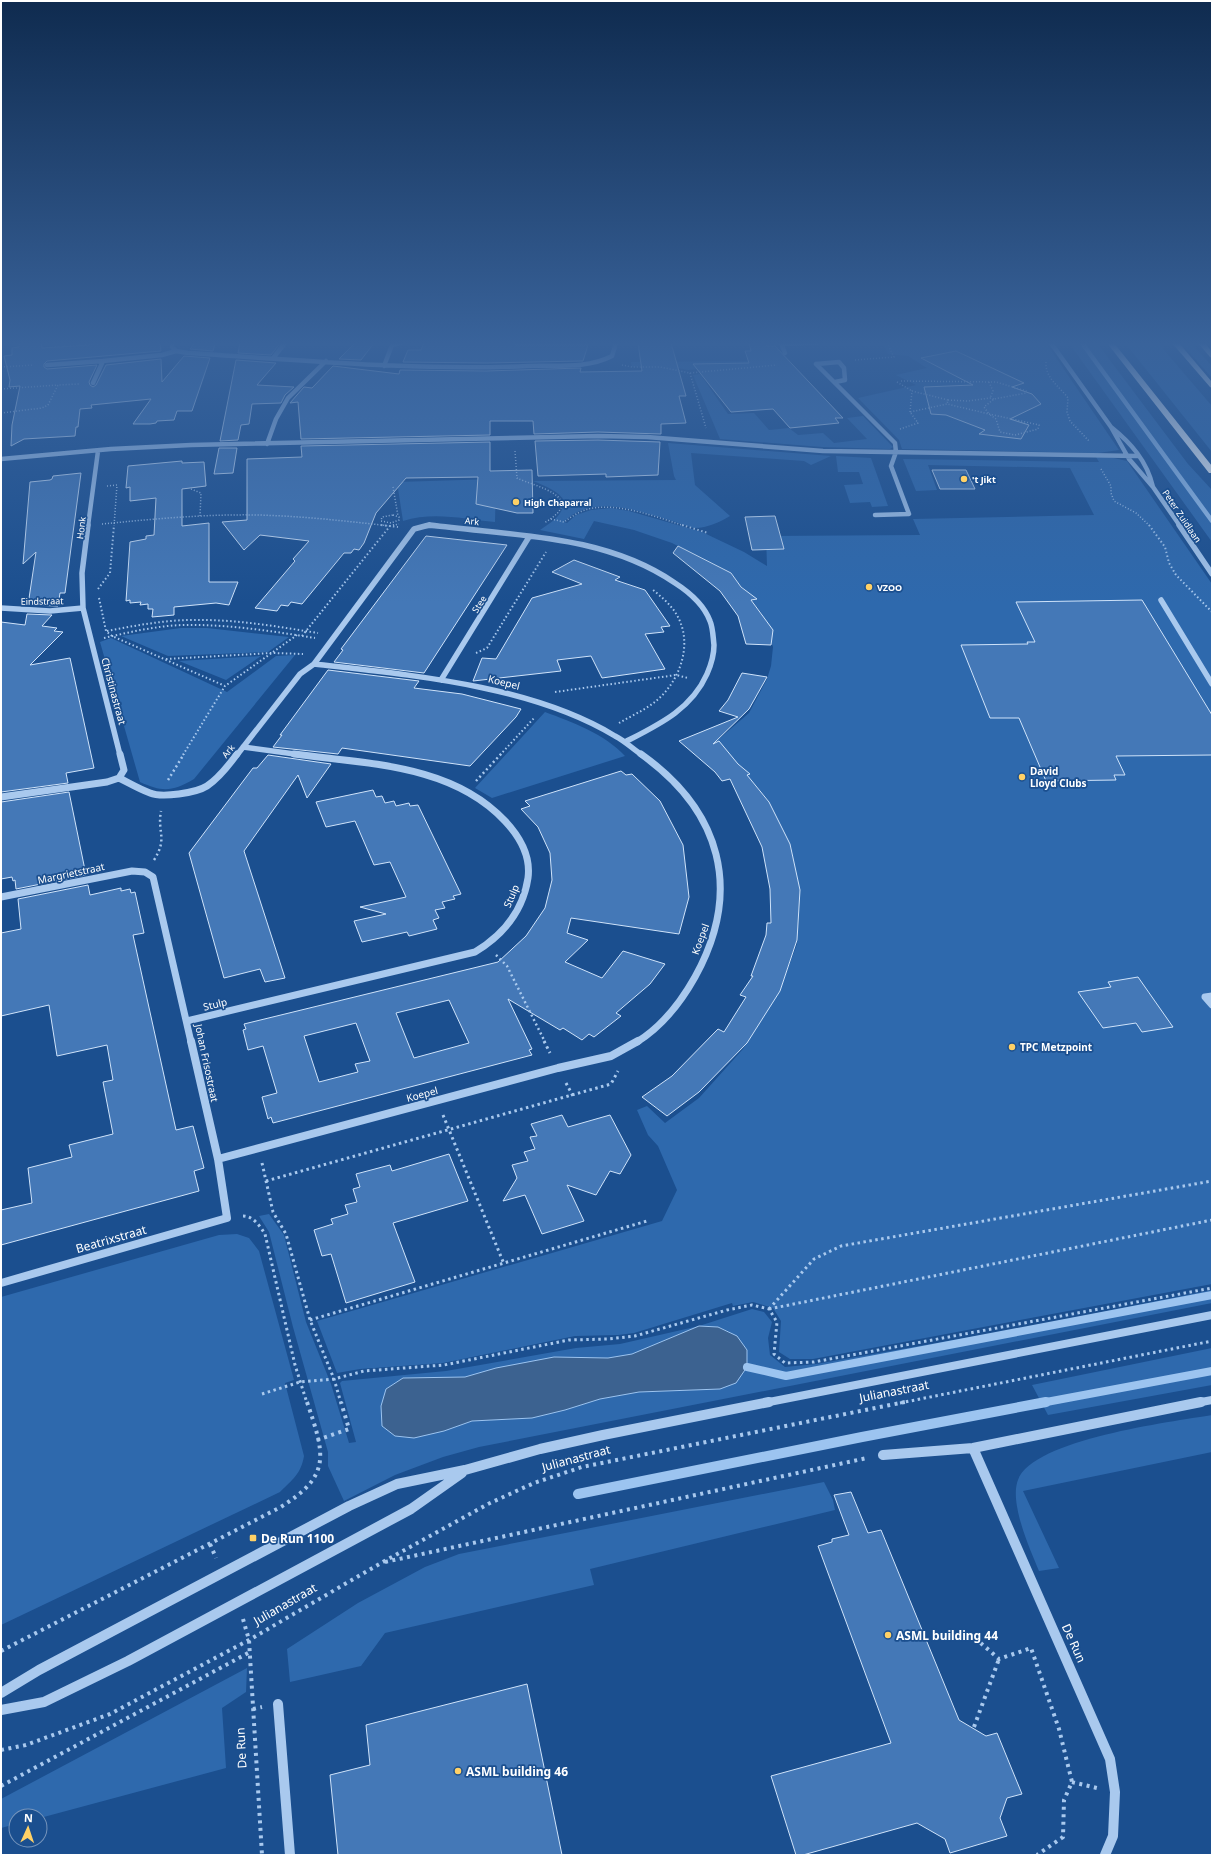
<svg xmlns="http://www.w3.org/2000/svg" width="1213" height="1856" font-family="'Noto Sans',sans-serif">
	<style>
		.green { fill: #2e69ad; fill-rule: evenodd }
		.water { fill: #3c6290; stroke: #9cc4f0 }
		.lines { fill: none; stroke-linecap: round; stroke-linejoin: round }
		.stream-far2 { stroke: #9cc4f0; stroke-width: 4.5 }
		.stream-far1 { stroke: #9cc4f0; stroke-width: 8 }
		.stream { stroke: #9cc4f0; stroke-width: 10 }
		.building { fill: #4478b7; stroke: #cfe3fa; fill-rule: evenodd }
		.path-far4 { stroke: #a9c9ee; stroke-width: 1.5; stroke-dasharray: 1 2; stroke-linecap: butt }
		.path-far3 { stroke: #a9c9ee; stroke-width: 2; stroke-dasharray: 1.5 2.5; stroke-linecap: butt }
		.path-far2 { stroke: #a9c9ee; stroke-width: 2.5; stroke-dasharray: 2 3; stroke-linecap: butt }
		.path-far1 { stroke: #a9c9ee; stroke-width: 3; stroke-dasharray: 2.5 3.5; stroke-linecap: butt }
		.path { stroke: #a9c9ee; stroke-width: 4; stroke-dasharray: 3 4.5; stroke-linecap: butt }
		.minor-far4 { stroke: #a9c9ee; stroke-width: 4.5 }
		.minor-far3 { stroke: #a9c9ee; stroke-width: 5.5 }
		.minor-far2 { stroke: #a9c9ee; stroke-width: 7 }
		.minor-far1 { stroke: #a9c9ee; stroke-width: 8 }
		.minor { stroke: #a9c9ee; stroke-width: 10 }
		.highway { fill: #fff; fill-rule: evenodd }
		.poi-dot { fill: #ffd166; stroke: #1b4f8f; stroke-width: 1.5 }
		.labels { text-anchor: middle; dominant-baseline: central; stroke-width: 3.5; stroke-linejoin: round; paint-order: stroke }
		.far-poi-label { font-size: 9px; font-weight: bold; fill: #fff; stroke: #1b4f8f; text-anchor: start }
		.far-street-label { font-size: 9px; fill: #fff; stroke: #1b4f8f }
		.street-label { font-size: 10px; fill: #fff; stroke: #1b4f8f }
		.poi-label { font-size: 10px; font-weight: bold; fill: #fff; stroke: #1b4f8f; text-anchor: start }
		.near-street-label { font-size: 12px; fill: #fff; stroke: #1b4f8f }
		.near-poi-label { font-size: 12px; font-weight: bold; fill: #fff; stroke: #1b4f8f; text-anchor: start }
	</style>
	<rect width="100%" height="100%" fill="#1b4f8f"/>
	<!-- green -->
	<path class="green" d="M883,343H1046L1119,450L1098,453L902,449L899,440L858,398L916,385L896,375L927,368L908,356L888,354Z
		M1069,343H1097L1188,464L1212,490V542Z
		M1125,343H1158L1212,406V452Z
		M1181,343H1191L1212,366V378Z
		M746,361L767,362L688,370L663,365L632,367L631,362Z
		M700,374L728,414L754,413L769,430L789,428L798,435L823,433L834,443L867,439L847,418L863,416L893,447L890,449L822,447L720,439L693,375Z
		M668,443L831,456L811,465L804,461L691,453L695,485L730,516C720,522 707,528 695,528C688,527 679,523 672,521C639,511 592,493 564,522L567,523L576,515L591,510L611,508L629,511L702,532L744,552L767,566L766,536L920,535L913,519L1094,515L1070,468L928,465L937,490L916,491L903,459L1092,462H1099L1096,457H1109L1127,461L1212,584V1284L813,1359H790L779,1352L781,1321L773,1308L753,1302L733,1306L732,1303L634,1333L618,1335L575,1336L443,1363L360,1369L337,1373L317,1321L662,1221L677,1190L658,1146L648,1135L637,1110L647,1106L665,1123L699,1098L743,1049L779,992L797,944L800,893L791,847L768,800L738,764L712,745L749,713L767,679L771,666L773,647L762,614L742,587L711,563L672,543L634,530L594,521L584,539L540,530C553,521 560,518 565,502C558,490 545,486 533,481L676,480L674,476Z
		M836,456L871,458L888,506L872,507L870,502L850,503L844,485L863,484L859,472H838Z
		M496,479L495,522C465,519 433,511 403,521L397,482Z
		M181,628H207L289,637L268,652L168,656L121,636Z
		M111,638L227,692L276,656L295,655L194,779C172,792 162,792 140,782L100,642Z
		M261,656L226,680L179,661Z
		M545,712C572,722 605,734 625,756L492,798L475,788Z
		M269,1214L284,1235L306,1322L331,1384L349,1443L356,1442L340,1383L342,1381L446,1371L576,1348L620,1344L699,1326L752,1309L764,1312L772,1322L768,1338L770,1355L785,1367L816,1364L1022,1328L1212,1290V1303L479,1447L443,1457L395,1475L344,1501L328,1466V1452L293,1327L269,1232L259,1216ZM699,1326C724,1327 732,1329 747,1350L720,1389L639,1392L600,1399L565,1410L532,1418L472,1421L444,1431L386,1389L403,1378L465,1377L554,1357L608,1358L632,1354Z
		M237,1234L249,1238L259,1251L294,1380L285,1383L304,1456C301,1474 292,1480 280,1492L1,1625V1297L219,1235Z
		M1212,1348V1385L1048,1415L1032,1385Z
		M1212,1415V1452L1023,1491L1059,1568L1039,1571C1030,1549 1009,1503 1018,1480C1033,1439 1171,1422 1212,1415Z
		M824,1482L833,1500L835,1510L590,1569L594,1585L385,1633L361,1666L290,1682L287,1649L358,1603L425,1567L459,1554Z
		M247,1668L246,1692L222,1708L226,1768L40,1818V1816H16V1824L1,1828V1799Z"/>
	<!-- water -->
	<path class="water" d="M699,1326L718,1327L737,1336L747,1350V1367L736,1383L720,1389L639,1392L600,1399L565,1410L532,1418L472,1421L444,1431L414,1438L395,1436L382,1426L381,1406L386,1389L403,1378L465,1377L496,1368L554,1357L608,1358L632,1354Z"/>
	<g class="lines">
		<!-- stream-far2 -->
		<path class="stream-far2" d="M1082,343L1212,521"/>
		<!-- stream-far1 -->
		<path class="stream-far1" d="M747,1367L786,1376L1212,1295
			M1041,1403L1212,1371"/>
		<!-- stream -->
		<path class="stream" d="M578,1494L862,1437L1046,1402"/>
	</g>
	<!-- building -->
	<path class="building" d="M19,343H41L42,348L90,345V343H160L161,351L47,361L44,364V367L47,369L97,365L89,382L90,385L93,387L96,385L106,365L161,359L162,382L184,356L210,358L192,411H177L174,420L157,421L156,423L150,424H133L151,399L91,405L92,408L80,409L78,427H76L75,436L24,439L11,446L12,425L20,386L9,387L10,380L4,356L12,355V348L19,347Z
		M195,343H215L213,351L190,349Z
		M240,343H280L271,355L238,353Z
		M355,343H374L361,360L339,359Z
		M424,343H516V345H588L583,361H581L486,363L403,362L408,350H421Z
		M638,343H671L686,396H679L686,423L661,424V434L598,432L534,434L533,421H490V435L301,439L298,402L290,403L304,387L312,388L333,366L399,374L400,370L486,371L581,368L580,372L642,371Z
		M749,343H766L767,346H775L843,418H835L839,423L790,428L773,409L731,412L693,364L749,363L745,351H751Z
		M956,351L1024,383L1012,387L1032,394L1041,404L1010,419L1029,425L1021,439L979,434L985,430L946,415L931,414L924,387L973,385L921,358Z
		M236,360L276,363L257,385L294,387L285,395L281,403L252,404L249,424L241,425L238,440L220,441Z
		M598,440L660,442L658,475L606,477V474L538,476L535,441Z
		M490,442V471L532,470L533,513H517L476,504L478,477L406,478L376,513L364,543L359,550L354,549L351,553H344L302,604L291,602L288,606L281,605L277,611L255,608L295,561L293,559L309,541L260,535L244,550L222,522L247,520V459L302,457L301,446Z
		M219,448H237L233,473L214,474Z
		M182,461V463L204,462L206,486L182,489V526L209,523V582H238L229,605L216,603L174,607V615L152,617L153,609H148V604L140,605L141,602L130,603V600L126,601L130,542L146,539V536L154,535L156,498L130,501V487L126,488L128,466Z
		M932,470H966L975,489H940Z
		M81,473L65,593H60L58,606L28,605L36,552L23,564L30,482L50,480L52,479L53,476Z
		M775,516L784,549L752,550L745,517Z
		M426,536L507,545L424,673L334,662L343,650L341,649Z
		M678,546L731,573L741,587L757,599L751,600L773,630L771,645L746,644L738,616L720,591L673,553Z
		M574,560L620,577L615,580L645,590L670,626L661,627L664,632L645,634L665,669L602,678L591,656L557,660L561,671L473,681L482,658L496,659L532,598L582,584L552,572Z
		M1142,600L1212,715V755L1116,756L1125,775H1114L1116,780L1046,781L1019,718H990L961,645L1028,644L1027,642H1035L1016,602Z
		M27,614L52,615L42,626L57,628L54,631L63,632L30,665L70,658L94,768L66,773L68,783L1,792V622L25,625Z
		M328,670L419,681L414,688L462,694L521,709L516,717L470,766L342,748L338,754L273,747L282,735H280Z
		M742,673L767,677L749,709L713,744L719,741L738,764L750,774L747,775L769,802L790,844L800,890L797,940L780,991L747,1043L699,1092L667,1116L642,1097L672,1076L718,1029L724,1032L746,997L740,995L753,976H751L766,935L767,923H771L770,889L762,847L730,779L722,781L715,772L679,741L738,717L719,711L728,700Z
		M268,755L331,764L307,798L298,775L244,851L285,978L265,982L260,969L224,978L189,853L253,768H257Z
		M621,771L626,775L632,774L660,801L683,845L689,897L679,934L571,918L567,933L588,940L565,962L602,978L623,951L665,964L650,984L616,1013L621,1016L594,1037L589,1034L582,1040L563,1028L560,1030L508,999L532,1049L529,1050L532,1055L273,1123L271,1117L268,1119L262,1097L277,1093L263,1046L248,1050L243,1030L246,1029L244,1024L498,962L526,936L545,908L552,880L550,853L538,827L521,809L530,806L525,801ZM449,1000L469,1043L414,1058L396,1013ZM356,1023L370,1061L355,1064L358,1072L319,1082L304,1036Z
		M373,790L376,797L382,796L385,803L394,801L396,806L409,803L410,806L418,805L461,894L453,896L455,899L442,902L445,908L435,910L439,918L433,920L437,929L409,936L407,932L362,942L354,921L386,914L360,907L406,897L390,862L374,865L355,821L326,827L316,802Z
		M69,792L86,875L16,889L15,880L13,881L12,877L1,879V802Z
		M88,885L90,895L121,888V891L130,889L131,893L135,892L144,933L133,935L176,1130L193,1126L204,1168L194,1171L199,1191L1,1245V1210L32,1203L28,1168L72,1157L69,1145L113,1134L103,1082L113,1080L107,1045L57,1056L49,1005L1,1016V933L21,929L18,899Z
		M1138,977L1173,1027L1142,1032L1136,1023L1103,1028L1078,992L1111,987L1108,982Z
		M562,1115L568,1127L610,1115L631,1155L620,1174L610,1171L596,1195L567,1185L584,1221L542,1234L525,1195L503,1201L517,1178L512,1165L528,1161L524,1152L535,1149L530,1137L537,1136L531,1124Z
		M449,1154L468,1201L393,1223L415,1282L346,1303L331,1254L322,1256L314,1230L333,1224L331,1219L348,1214L345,1205L357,1202L353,1189L360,1187L356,1174L390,1165L392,1171Z
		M851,1492L868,1533L881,1530L959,1720L986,1736L997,1733L1022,1794L1007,1798L1000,1818L1007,1836L950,1853L945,1839L917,1823L803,1855H796L771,1776L891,1743L818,1546L832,1542V1539L849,1535L834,1495Z
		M527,1684L562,1855H338L330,1775L370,1765L366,1725Z"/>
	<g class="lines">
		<!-- path-far4 -->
		<path class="path-far4" d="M52,347L111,343
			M855,360L894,357L887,343
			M1046,362C1045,378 1059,386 1068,398L1067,412L1070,421L1089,441
			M622,365L632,367H660L690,373L777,365
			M1,367L34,365
			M690,373L706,428
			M901,381L996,382L1026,391V393L994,399L984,407L989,414
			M897,382L912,391
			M989,382L993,391L990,398
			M1,389L58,385
			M948,400L968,401L990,398L994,399
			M910,412L912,391L948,400L947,404
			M1,413L42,408L48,405L58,385L79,384
			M989,414L1039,425L1038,429L1015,435L1000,432L996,419Z
			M900,429L918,423L910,412L947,404L989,414
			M515,451L517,478C536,487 589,497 544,523
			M1101,469L1111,486V493L1114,501L1136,513L1150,526
			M107,486L117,485L114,526
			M393,487L398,516
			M191,489L201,493L200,516
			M393,515L399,517V520L391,523L381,521L382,517Z
			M551,519L564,522C571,517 580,511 588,509C619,502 656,517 685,526
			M102,524C153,519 205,514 257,515C301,516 346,521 390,526
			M390,526L399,524"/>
		<!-- path-far3 -->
		<path class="path-far3" d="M381,525L398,527
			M682,525L708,533
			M1149,525L1165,547L1169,563L1176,575L1212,612
			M98,589L110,573L114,525
			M99,598L106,631L112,636L225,686L297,635
			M107,631C138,625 170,619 202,620C241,620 280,627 318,633
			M302,636L390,526L394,525
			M104,638C130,632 156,626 182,625C227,624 271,631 315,638
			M476,653L487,648L546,552
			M166,659L272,653L303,654
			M555,692L676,675L688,678
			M619,723C631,716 645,710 656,701C677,684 691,651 681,624C676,609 664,599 652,589
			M183,755L225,686
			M500,755L535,717"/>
		<!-- path-far2 -->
		<path class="path-far2" d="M168,780L184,754
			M476,781L501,754
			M154,860C168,838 157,833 161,811
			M496,955L507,966L545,1042"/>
		<!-- path-far1 -->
		<path class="path-far1" d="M544,1041L550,1053
			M566,1083L573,1096
			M443,1115L504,1264
			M262,1163L273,1212L286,1234L310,1320L334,1379L341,1403
			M266,1181L611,1084L618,1071
			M243,1216C253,1216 260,1226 265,1234L295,1365L307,1403
			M769,1309L814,1259L841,1246L1212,1181
			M769,1309L1212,1220
			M310,1320L647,1221
			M262,1394L300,1382L334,1379L364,1371L444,1365L569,1340L608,1339L635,1336L727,1310L752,1305L769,1309L777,1322L774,1354L785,1363L814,1362L1212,1288
			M900,1403L1212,1341"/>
		<!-- path -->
		<path class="path" d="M317,1440L349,1429L341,1402
			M210,1544L216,1558
			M385,1562L867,1458
			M243,1619L249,1640L262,1855
			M975,1638L999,1659L1031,1648L1059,1729L1072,1782L1064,1800L1063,1837L1037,1855
			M1,1651L279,1508C332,1476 325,1455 307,1402
			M253,1709L262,1707
			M974,1727L999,1659
			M1,1750L26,1745L110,1714L249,1640L381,1563L488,1504L534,1483L582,1467L905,1402
			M1072,1782L1097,1788
			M1,1786L250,1652"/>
		<!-- minor-far4 -->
		<path class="minor-far4" d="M172,343V347L176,351L188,353C301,360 415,371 528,366C556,365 587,369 612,356L616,343
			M781,343L785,353
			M1051,343L1111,427L1129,459L1153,487L1180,526
			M781,344L817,343
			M274,357L285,343
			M816,364L895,443L896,452L891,466L909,514L875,515
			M816,364L839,362L844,368L845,380L835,382
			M47,365L103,361
			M384,366L392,345L401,343
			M93,383L103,361L162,355L176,351
			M1111,427C1131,443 1147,461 1153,487
			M267,444L276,419L288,398L326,361
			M1,459L111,449L191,445L598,436L647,437L823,451L1138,456
			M88,526L98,451
			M425,526H438"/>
		<!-- minor-far3 -->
		<path class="minor-far3" d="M88,525L82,573L83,608L120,755
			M430,525C513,536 604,534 675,583C689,592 704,605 710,621C713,628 713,637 714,645C714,655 711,665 707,674C691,710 658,725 625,742
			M1179,525L1212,574
			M1161,600L1212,684
			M1,608L50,611L83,608
			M314,664C410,675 531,685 615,736C625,741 633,749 642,755
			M441,680L529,537
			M243,747L302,755
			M237,755L300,674L314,664L414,529L429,525"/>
		<!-- minor-far2 -->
		<path class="minor-far2" d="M119,778C129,783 139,789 150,793C162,798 196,793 207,786C219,778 229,765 237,754
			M1,797L107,782L119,778L124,770L120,754
			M1,897L132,871L145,872L153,877L191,1042
			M1212,996L1205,997L1212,1005
			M187,1021L475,952C503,935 523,911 528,878C531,856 520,837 505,821C452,764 367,764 294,754
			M637,1042C661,1027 681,1002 695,977C743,890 721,811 641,754"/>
		<!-- minor-far1 -->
		<path class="minor-far1" d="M218,1159L558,1068L611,1056L638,1041
			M1,1283L227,1218L218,1159L191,1041
			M764,1403L1212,1315
			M1196,1403L1212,1400"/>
		<!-- minor -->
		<path class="minor" d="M973,1448L1110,1759L1115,1792L1113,1836L1105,1855
			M883,1455L973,1448L1201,1402
			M1,1693L39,1670L349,1506L397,1484L465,1470L540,1449L603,1435L769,1402
			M278,1704L290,1855
			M1,1710L44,1702L128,1661L411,1509L462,1473"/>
		<!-- highway -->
		<path class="highway" d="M1107,343H1114L1212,466V473H1209Z
			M1172,343H1179L1212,382V388L1210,387Z
			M1198,343H1205L1212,352V358L1210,357Z"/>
	</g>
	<!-- sky -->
	<linearGradient id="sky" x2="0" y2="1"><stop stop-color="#0f2b4f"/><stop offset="0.57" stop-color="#39639b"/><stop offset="1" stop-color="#39639b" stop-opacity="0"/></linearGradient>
	<rect width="1213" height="603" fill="url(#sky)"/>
	<!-- markers -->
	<g class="poi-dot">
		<circle cx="964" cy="479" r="4"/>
		<circle cx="516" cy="502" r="4"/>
		<circle cx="869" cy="587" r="4"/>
		<circle cx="1022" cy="777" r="4"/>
		<circle cx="1012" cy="1047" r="4"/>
		<rect x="249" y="1534" width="8" height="8" rx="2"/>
		<circle cx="888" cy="1635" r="4"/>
		<circle cx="458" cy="1771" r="4"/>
	</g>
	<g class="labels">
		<!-- far-poi labels -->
		<g class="far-poi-label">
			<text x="972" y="479">'t Jikt</text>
			<text x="524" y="502">High Chaparral</text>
			<text x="877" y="587">VZOO</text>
		</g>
		<!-- far-street labels -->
		<g class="far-street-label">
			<text transform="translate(1182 516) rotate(56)">Peter Zuidlaan</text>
			<text transform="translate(472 521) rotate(6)">Ark</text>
			<text transform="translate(81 528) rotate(-83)">Honk</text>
			<text transform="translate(42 601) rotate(-1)">Eindstraat</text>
			<text transform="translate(479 604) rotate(-58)">Stee</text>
			<text transform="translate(228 751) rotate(-51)">Ark</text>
		</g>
		<!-- street labels -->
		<g class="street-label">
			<text transform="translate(504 682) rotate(14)">Koepel</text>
			<text transform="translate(114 691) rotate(75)">Christinastraat</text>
			<text transform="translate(71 873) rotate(-12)">Margrietstraat</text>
			<text transform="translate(511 896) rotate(-67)">Stulp</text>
			<text transform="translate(700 939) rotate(-70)">Koepel</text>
			<text transform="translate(215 1004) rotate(-14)">Stulp</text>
			<text transform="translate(207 1063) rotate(78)">Johan Frisostraat</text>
			<text transform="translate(422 1094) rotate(-15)">Koepel</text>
		</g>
		<!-- poi labels -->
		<g class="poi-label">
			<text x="1030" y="771">David<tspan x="1030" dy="12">Lloyd Clubs</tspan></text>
			<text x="1020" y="1047">TPC Metzpoint</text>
		</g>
		<!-- near-street labels -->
		<g class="near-street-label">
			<text transform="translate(111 1239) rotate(-16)">Beatrixstraat</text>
			<text transform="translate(894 1391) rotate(-11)">Julianastraat</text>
			<text transform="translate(576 1458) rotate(-15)">Julianastraat</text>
			<text transform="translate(285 1604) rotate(-30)">Julianastraat</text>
			<text transform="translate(1074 1643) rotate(66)">De Run</text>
			<text transform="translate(241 1748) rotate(-93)">De Run</text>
		</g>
		<!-- near-poi labels -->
		<g class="near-poi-label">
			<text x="261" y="1538">De Run 1100</text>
			<text x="896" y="1635">ASML building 44</text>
			<text x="466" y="1771">ASML building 46</text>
		</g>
	</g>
	<!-- border -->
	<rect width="1213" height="1856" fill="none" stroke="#ffffff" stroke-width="4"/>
	<!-- north arrow -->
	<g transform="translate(28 1828) rotate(3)"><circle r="19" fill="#1b4f8f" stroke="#7695bc"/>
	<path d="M0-3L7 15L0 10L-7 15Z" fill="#ffd166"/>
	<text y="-6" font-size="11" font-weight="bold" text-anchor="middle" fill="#ffffff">N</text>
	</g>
</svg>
